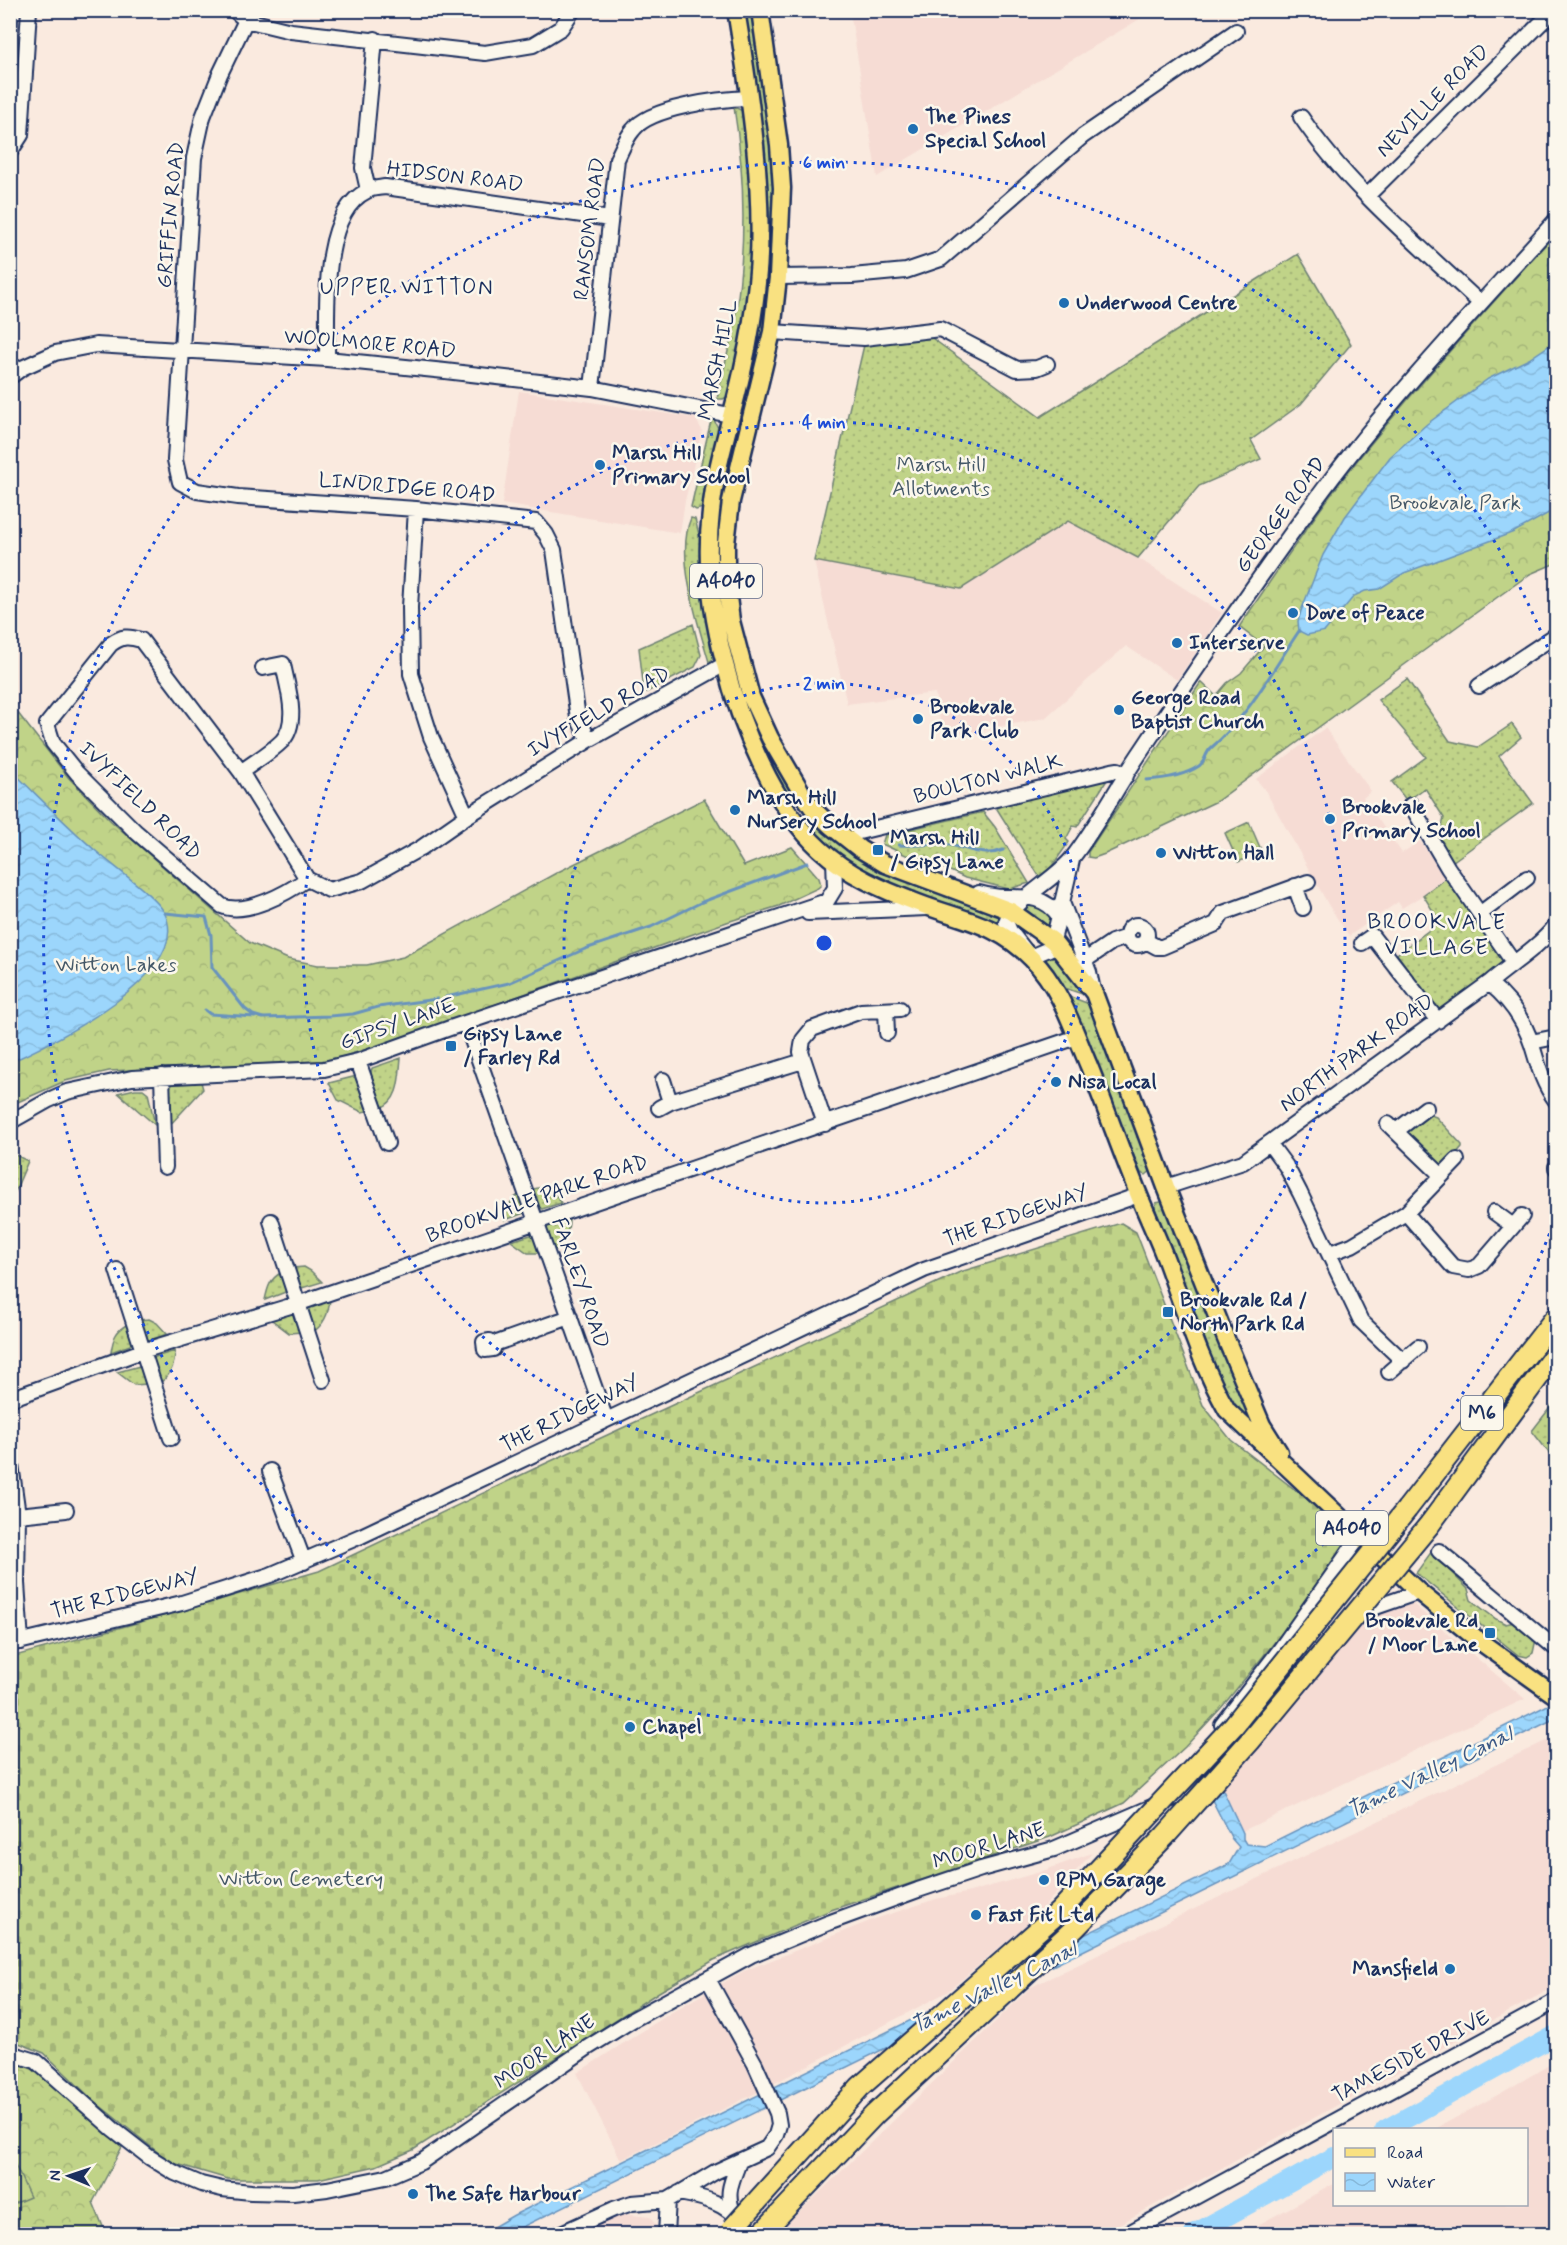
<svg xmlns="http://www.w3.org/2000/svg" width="1567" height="2245" font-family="Mynerve,sans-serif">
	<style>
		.built { fill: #f6dcd4 }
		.grass { fill: url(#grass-dots); stroke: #6e8173; stroke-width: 1.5 }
		.forest { fill: url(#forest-crowns); stroke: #6e8173; stroke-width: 1.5 }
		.cemetery { fill: url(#cemetery-stones); stroke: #6e8173; stroke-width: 1.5 }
		.pitch { fill: #c0d388; stroke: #6e8173; stroke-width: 1.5 }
		.water { fill: url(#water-waves); stroke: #6893bd; stroke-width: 1.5 }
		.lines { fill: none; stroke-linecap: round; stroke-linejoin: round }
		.stream { stroke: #6893bd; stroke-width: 3 }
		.river { stroke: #9cd6fc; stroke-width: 20 }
		.minor-casing { stroke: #1b2f5e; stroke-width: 18 }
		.major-casing { stroke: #1b2f5e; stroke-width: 21 }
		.highway-casing { stroke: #1b2f5e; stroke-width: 24 }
		.minor { stroke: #fbf7ec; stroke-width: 14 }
		.major { stroke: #f9e181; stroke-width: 16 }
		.highway { stroke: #f9e181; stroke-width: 20 }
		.highway-bridge-casing { stroke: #1b2f5e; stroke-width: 24; stroke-linecap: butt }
		.highway-bridge { stroke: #f9e181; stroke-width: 20 }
		.ring { fill: none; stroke: #1d4ed8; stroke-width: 3; stroke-dasharray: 3 6 }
		.poi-dot { fill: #1f6fb2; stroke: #fbf7ec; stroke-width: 2 }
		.labels { text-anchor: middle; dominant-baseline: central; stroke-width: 5; stroke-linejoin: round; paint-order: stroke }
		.shield { fill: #fbf7ec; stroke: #5e6b89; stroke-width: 1.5 }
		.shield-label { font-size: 20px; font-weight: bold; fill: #1b2f5e }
		.street-label { font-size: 21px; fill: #1b2f5e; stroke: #fbf7ec }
		.poi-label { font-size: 21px; font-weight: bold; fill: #1b2f5e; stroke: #fbf7ec; text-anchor: start }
		.park-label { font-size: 21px; fill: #445868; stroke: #fbf7ec }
		.neighbourhood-label { font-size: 22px; letter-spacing: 1.5px; fill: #1b2f5e; stroke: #fbf7ec }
		.water-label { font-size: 22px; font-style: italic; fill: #3b5986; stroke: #fbf7ec }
		.centre { fill: #1d4ed8; stroke: #fbf7ec; stroke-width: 3 }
		.ring-label { font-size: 18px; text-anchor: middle; font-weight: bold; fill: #1d4ed8; stroke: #fbf7ec; stroke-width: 5; stroke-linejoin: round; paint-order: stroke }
	</style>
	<defs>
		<pattern id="grass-dots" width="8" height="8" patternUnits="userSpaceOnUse" patternTransform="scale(1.5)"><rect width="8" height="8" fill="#c0d388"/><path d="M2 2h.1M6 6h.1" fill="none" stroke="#a4b578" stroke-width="1.8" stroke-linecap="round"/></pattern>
		<pattern id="forest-crowns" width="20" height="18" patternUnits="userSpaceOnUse" patternTransform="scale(1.5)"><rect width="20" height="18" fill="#c0d388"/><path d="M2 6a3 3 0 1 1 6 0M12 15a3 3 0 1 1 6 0" fill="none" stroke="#a4b578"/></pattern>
		<pattern id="cemetery-stones" width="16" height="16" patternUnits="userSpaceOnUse" patternTransform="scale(1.5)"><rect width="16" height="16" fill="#c0d388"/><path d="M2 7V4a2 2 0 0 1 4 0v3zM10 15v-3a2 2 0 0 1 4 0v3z" fill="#a4b578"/></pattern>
		<pattern id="water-waves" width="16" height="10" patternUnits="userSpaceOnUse" patternTransform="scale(1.5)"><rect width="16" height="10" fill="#9cd6fc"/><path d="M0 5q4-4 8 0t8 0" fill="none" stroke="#86b8da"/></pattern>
	</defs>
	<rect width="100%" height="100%" fill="#faeadf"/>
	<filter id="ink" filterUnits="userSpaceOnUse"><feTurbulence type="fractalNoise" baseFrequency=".0167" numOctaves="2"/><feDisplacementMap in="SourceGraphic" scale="12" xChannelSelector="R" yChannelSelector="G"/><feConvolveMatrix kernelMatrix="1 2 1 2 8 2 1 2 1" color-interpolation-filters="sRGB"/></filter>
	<g filter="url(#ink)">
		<!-- built -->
		<path class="built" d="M850,11V10L1153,11L877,177Z
			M519,391L695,418L702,430L685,501L680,533L502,504Z
			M1068,521L1138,558L1222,613L1177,680L1126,646L1045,718L943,737L935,693L847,704L814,561L961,589Z
			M1325,728L1371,791L1363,798L1402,853L1420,841L1446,878L1423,895L1402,908L1398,902L1349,936L1329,906L1265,790L1256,779Z
			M1413,1604L1525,1699L1240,1832L1217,1789L1356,1627L1379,1614Z
			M1554,1737L1556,1738V1986L1105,2232L1106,2234H791L785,2226L1031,1987Z
			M1092,1853L1034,1918L947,1992L756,2093L621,2160L577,2073L677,2009L744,1971L875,1919L936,1899L970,1892L1040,1872Z
			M1556,2061V2234H1241L1334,2184V2204H1526V2130L1435,2129L1503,2092Z
			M621,2214L650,2217L661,2232L659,2234H578Z"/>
		<!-- grass -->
		<path class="grass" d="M742,11H753L772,140L776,223L763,347L747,400L744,399L758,310Z
			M734,107L741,110L745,120C747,144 750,169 752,193C755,261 743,330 729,396L723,399H717C723,372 730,345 735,318C746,249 745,175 734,107Z
			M1298,254L1351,344L1301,404L1251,440L1261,459L1199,486L1138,558L1068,521L961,589L814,561L864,345L929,336L1040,417Z
			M712,416L719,430L703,508L696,510L691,507Z
			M740,421L743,424L727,495L721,493L735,424Z
			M691,518L695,519L704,553L716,652L714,658L709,662C698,624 675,555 691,518Z
			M717,522H722L729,635L794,790L787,795L748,716L725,635L717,576Z
			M693,624L701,655L695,667L647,692L644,691L639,648Z
			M1407,679L1450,741L1478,747L1512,724L1521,737L1499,756L1533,803L1452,862L1439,839L1444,818L1425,788L1407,801L1392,782L1426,757L1378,700Z
			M1107,780L1077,827L1073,826L1066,839L1069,842L1047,873L1039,876L997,809L1000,805Z
			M803,805L838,837L1003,912L999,925C952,908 865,882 830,849C822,842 816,832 809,824L813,821Z
			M983,812L995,827L1029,883L1009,889L965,878L929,861L906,855L882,844L885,835Z
			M1249,822L1262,852L1238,862L1225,833Z
			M1446,878L1506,961L1439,1013L1397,954L1440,922L1423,895Z
			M1034,905L1043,907L1052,914L1051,929L1024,913L1026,906Z
			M1057,954L1088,996L1062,987L1044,961L1051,955Z
			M1071,997L1092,1005L1153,1169L1146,1175L1141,1173L1068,998Z
			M401,1058C399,1076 400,1102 380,1108L370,1076L372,1068Z
			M357,1076L372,1110L362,1112L338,1100L329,1083Z
			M176,1081L201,1082L203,1089L170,1125L169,1088Z
			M135,1089H143L148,1093L155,1125L118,1093Z
			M1430,1115L1436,1117L1462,1145V1147L1445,1166L1438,1167L1408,1135L1410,1129Z
			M11,1153L28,1161L11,1201L10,1200Z
			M543,1187L556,1195L561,1203L542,1209L537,1206L533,1189Z
			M522,1193L527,1212L505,1220C507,1207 510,1199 522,1193Z
			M1161,1202H1165L1253,1422L1252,1424L1227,1395L1214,1367L1155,1208L1156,1203Z
			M569,1219C569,1233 564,1245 552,1252L546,1226Z
			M534,1234L541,1253H528L511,1241Z
			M304,1267L311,1271L322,1282L302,1288L298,1285L293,1268Z
			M282,1272L288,1291L265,1300C268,1286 270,1279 282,1272Z
			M330,1299C329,1312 325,1324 313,1332L307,1306Z
			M294,1313L302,1332L289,1333L272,1320Z
			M149,1319L157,1323L167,1334L147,1341L143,1337L138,1320Z
			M128,1324L133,1344L111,1352C113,1339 115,1331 128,1324Z
			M175,1351C175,1365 170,1377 158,1384L152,1358Z
			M140,1366L147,1384L134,1385L117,1372Z
			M1556,1400V1462L1532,1431Z
			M1432,1551L1451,1566L1449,1570L1468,1589L1471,1600L1496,1619L1506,1624L1514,1622L1536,1639L1533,1653L1527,1657L1518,1655L1416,1573Z"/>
		<!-- forest -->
		<path class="forest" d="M1556,233V563L1530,574L1499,596L1217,801L1105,854L1094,858L1088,857V852L1201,682L1216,696L1227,683L1241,673L1264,646L1239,627C1276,573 1312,518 1352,467C1417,386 1487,309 1556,233Z
			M10,703L68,777L111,821L250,943L288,959L318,965H367L403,957L558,872L704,799L744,866L792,847L819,878L821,885L818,888L779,906L727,922L384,1044L338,1058L320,1061L109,1071L65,1081L11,1105Z
			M10,2060L37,2071L122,2147L93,2202L106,2234H11Z"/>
		<!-- cemetery -->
		<path class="cemetery" d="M1121,1223L1136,1232L1203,1405L1231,1440L1356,1537L1309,1600L1221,1708L1185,1747L1124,1803L1050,1837L831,1910L714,1960L659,1992L413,2150L376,2166L318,2179H228L170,2162L94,2101L44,2053L11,2040V1657L181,1611L319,1571L538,1467L960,1272Z"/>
		<!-- pitch -->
		<path class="pitch" d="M10,2154L30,2197L11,2205H10Z"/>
		<!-- water -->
		<path class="water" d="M1556,341V509L1514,532L1404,573L1379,589L1365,591L1354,596L1325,631L1307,635L1299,631L1298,621L1301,611L1323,555L1345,517L1390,457L1427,424L1488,379L1529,359Z
			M11,770C39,797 67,826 97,852C112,865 156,897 164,912C196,973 52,1043 11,1062Z
			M1556,1701V1718L508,2234H481L514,2215L1229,1864L1239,1847L1232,1839L1209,1794L1221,1786L1243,1833V1839L1246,1844L1265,1846Z"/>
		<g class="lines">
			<!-- stream -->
			<path class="stream" d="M1146,780C1164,779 1184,776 1199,766C1206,761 1205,753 1211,748C1248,717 1272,671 1299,631
				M899,845C913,846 927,844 942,844C963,845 982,859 1003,850
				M165,913L206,917L211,935L212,967L245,1009L253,1015L263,1018L330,1016L353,1014L378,1007L437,999
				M446,997L509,983L585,949L651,927L702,902L807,863
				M205,1010L210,1014L255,1017"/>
			<!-- river -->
			<path class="river" d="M1385,2130L1556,2035
				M1194,2234L1334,2157"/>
			<defs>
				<path id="minor" d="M234,10L246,20L291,31L485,53L533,45L561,28L573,10
					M246,20L220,74L203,117L194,158L175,460L180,482L197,491L238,497L416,509L536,522L546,534L554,550L578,718L589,740
					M1301,117C1349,188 1418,244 1480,303
					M10,152L21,135L29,10
					M368,190L363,168L375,39
					M1367,196L1554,10
					M778,277L852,276L906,271L941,259L1083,136L1236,31
					M772,332L864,338L940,329L1017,369L1037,368L1047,364
					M327,359C328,315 319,214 367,191C372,188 379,188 385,187L610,219
					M10,377L22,368L55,353L96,345L327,359L445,371L592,388L730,415
					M592,388L617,159C622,149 626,138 633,130C650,107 720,99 749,98
					M416,509L410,607L411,674L431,737L467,816
					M1479,686L1556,635
					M241,772C254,762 270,753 282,741C300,722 287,686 283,664L263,668
					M1411,805L1448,868L1513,962
					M859,832L1112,771L1118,770L1126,776
					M1072,860L1053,941L1049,949L1030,957L1010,931L1006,922C1011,902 1059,877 1073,857C1099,823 1118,785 1142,750C1200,663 1260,575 1323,490C1394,395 1477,308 1556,220
					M307,879L241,772L141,640C128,636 122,636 111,644L47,724L53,743L77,773L135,831L222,906C246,916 287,893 307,879L329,890L362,881L421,848L467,816L589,740L725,664
					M1295,886L1303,908
					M979,893C987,895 995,897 1003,897C1026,897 1044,895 1059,916
					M1063,905L1089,972L1093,990
					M808,913L927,908
					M1481,913L1527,878
					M1127 935a10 10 0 1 1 20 0a10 10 0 1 1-20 0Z
					M1146,941L1157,947H1162L1216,924L1223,913L1308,882
					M1362,943L1372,936L1438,1021
					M1084,961L1112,942L1127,937
					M1489,983C1509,999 1524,1020 1532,1045C1538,1065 1543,1084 1556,1101
					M886,1010L887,1033
					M466,1023L606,1420
					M1531,1042L1556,1037
					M358,1061L387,1143
					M162,1076L165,1167
					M663,1080L670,1102
					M659,1108L670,1102L803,1061
					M10,1122L49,1100L67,1092L132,1078L324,1069L358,1061L450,1028L827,901L835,888L834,860
					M825,1124L801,1052L803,1040L812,1029L861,1011L900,1009
					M1388,1124L1441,1175
					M1396,1131L1426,1108
					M1269,1143L1286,1166L1300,1193L1361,1321L1403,1361
					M1556,1168V1167
					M1166,1187L1243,1162L1489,983C1511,964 1538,948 1556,925
					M1494,1212L1513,1226
					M1406,1213L1453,1267L1469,1270L1479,1266L1522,1216
					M271,1221L323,1380
					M1330,1253L1352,1245L1406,1213L1457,1160
					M117,1270L171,1438
					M494,1344L490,1341L484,1342L485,1350L493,1349L494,1344L570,1317
					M1389,1372L1418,1347
					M10,1399L142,1351L297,1304L1077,1037
					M10,1457L18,1515L17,1583L21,1642
					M270,1471L304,1562
					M18,1515L66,1510
					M1439,1551L1554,1647
					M1355,1618L1373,1608L1419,1592
					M10,1644L182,1603L270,1575L361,1536L924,1270L1139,1195
					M1222,1725L1279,1651L1360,1536
					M1172,1799L1203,1781L1212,1771
					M10,2053L36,2061L113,2129L149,2157L175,2173L201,2184L222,2189L251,2192L293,2193L327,2189L386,2177L421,2162L587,2048L632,2020L751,1955L828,1923L918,1890L981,1869L1054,1849L1154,1806
					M679,2193C719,2200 727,2207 755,2234
					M734,2214C725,2194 731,2183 739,2162
					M559,2234L614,2209L632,2203L668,2200L715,2172L767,2148L776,2135L779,2125L777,2113L755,2064L708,1979
					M666,2234L668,2200
					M1127,2234L1556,2001"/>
				<path id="major" d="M736,10C750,95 766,198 757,283C754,310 750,337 744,363C734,413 716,461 711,512C705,562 712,616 725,664C739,723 775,808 820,849C848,875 883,890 918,903C962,920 997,923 1032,959C1061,988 1073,1029 1089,1066C1106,1108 1121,1151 1138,1193C1147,1216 1158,1238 1166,1260C1185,1311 1200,1363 1227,1410L1419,1592L1478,1640L1556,1696
					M760,10L779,145L782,188L778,277L772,332L731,501L726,543V581L731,621L751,697L770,738L802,793L814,810L831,826L860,849L885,864L1011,911L1053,941L1094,993L1166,1187L1226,1339L1262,1425L1279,1452"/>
				<path id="highway" d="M1407,1509L1556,1317
					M1430,1524L1556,1353"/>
			</defs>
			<!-- minor casing -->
			<use href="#minor" class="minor-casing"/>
			<!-- major casing -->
			<use href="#major" class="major-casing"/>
			<!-- highway casing -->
			<use href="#highway" class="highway-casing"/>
			<!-- minor -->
			<use href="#minor" class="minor"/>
			<!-- major -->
			<use href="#major" class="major"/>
			<!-- highway -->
			<use href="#highway" class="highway"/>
			<defs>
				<path id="highway-bridge" d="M732,2229L860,2087L1059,1912L1234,1725L1407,1509
					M761,2234L875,2114L1074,1929L1165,1836L1250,1741L1430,1524"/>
			</defs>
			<!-- highway-bridge casing -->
			<use href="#highway-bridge" class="highway-bridge-casing"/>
			<!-- highway-bridge -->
			<use href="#highway-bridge" class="highway-bridge"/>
		</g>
	</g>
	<!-- distance rings -->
	<g class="ring">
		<circle cx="824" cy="943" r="260"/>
		<circle cx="824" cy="943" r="521"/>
		<path d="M1556 1217A781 781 0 1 1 1556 669"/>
	</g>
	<!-- markers -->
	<g class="poi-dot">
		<circle cx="913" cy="129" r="6"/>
		<circle cx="1064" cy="303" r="6"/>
		<circle cx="600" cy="465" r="6"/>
		<circle cx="1293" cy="613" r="6"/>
		<circle cx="1177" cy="643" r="6"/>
		<circle cx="1119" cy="710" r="6"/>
		<circle cx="918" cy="719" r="6"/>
		<circle cx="735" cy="810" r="6"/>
		<circle cx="1330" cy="819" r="6"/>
		<rect x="872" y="844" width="12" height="12" rx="3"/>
		<circle cx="1161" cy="853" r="6"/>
		<rect x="445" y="1040" width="12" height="12" rx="3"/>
		<circle cx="1056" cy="1082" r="6"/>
		<rect x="1162" y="1306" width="12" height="12" rx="3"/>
		<rect x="1484" y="1627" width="12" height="12" rx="3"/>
		<circle cx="630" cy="1727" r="6"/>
		<circle cx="1044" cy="1880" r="6"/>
		<circle cx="976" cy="1915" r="6"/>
		<circle cx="1450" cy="1969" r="6"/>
		<circle cx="413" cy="2194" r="6"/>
	</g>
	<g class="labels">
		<!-- shield labels -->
		<g class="shield">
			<rect x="690" y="564" width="72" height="34" rx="4.5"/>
			<rect x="1461" y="1396" width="42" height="34" rx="4.5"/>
			<rect x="1316" y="1511" width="72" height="34" rx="4.5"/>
		</g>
		<g class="shield-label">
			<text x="726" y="581">A4040</text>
			<text x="1482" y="1413">M6</text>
			<text x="1352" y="1528">A4040</text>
		</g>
		<!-- street labels -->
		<g class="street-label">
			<text transform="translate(1433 101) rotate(-45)">NEVILLE ROAD</text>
			<text transform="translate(455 177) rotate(7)">HIDSON ROAD</text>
			<text transform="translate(171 215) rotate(-85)">GRIFFIN ROAD</text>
			<text transform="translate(590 229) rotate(-83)">RANSOM ROAD</text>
			<text transform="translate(370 344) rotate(5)">WOOLMORE ROAD</text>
			<text transform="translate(718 360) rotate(-78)">MARSH HILL</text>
			<text transform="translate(407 488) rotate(5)">LINDRIDGE ROAD</text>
			<text transform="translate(1281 515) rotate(-54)">GEORGE ROAD</text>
			<text transform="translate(599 712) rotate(-30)">IVYFIELD ROAD</text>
			<text transform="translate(988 779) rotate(-14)">BOULTON WALK</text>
			<text transform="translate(140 801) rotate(44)">IVYFIELD ROAD</text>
			<text transform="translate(398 1024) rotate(-19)">GIPSY LANE</text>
			<text transform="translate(1357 1053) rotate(-36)">NORTH PARK ROAD</text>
			<text transform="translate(537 1199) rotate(-19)">BROOKVALE PARK ROAD</text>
			<text transform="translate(1016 1216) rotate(-19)">THE RIDGEWAY</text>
			<text transform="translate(580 1283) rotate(71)">FARLEY ROAD</text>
			<text transform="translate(570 1414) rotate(-26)">THE RIDGEWAY</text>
			<text transform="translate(125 1594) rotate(-14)">THE RIDGEWAY</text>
			<text transform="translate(989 1846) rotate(-17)">MOOR LANE</text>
			<text transform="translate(545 2052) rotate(-34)">MOOR LANE</text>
			<text transform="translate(1411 2057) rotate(-28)">TAMESIDE DRIVE</text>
		</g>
		<!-- poi labels -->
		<g class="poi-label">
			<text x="925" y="117">The Pines<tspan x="925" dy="24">Special School</tspan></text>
			<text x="1076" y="303">Underwood Centre</text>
			<text x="612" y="453">Marsh Hill<tspan x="612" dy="24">Primary School</tspan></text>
			<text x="1305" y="613">Dove of Peace</text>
			<text x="1189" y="643">Interserve</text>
			<text x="1131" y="698">George Road<tspan x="1131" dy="24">Baptist Church</tspan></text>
			<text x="930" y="707">Brookvale<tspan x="930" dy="24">Park Club</tspan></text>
			<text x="747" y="798">Marsh Hill<tspan x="747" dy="24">Nursery School</tspan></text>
			<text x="1342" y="807">Brookvale<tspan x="1342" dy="24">Primary School</tspan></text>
			<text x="890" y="838">Marsh Hill<tspan x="890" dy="24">/ Gipsy Lane</tspan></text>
			<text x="1173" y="853">Witton Hall</text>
			<text x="463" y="1034">Gipsy Lane<tspan x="463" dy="24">/ Farley Rd</tspan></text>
			<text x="1068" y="1082">Nisa Local</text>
			<text x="1180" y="1300">Brookvale Rd /<tspan x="1180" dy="24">North Park Rd</tspan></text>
			<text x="1478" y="1621" text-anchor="end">Brookvale Rd<tspan x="1478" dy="24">/ Moor Lane</tspan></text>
			<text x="642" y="1727">Chapel</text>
			<text x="1056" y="1880">RPM Garage</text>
			<text x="988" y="1915">Fast Fit Ltd</text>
			<text x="1438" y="1969" text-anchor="end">Mansfield</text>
			<text x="425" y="2194">The Safe Harbour</text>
		</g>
		<!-- park labels -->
		<g class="park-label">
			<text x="941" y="465">Marsh Hill<tspan x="941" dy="24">Allotments</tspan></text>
			<text x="1455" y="503">Brookvale Park</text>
			<text x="116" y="965">Witton Lakes</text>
			<text x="301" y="1879">Witton Cemetery</text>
		</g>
		<!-- neighbourhood labels -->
		<g class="neighbourhood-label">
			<text x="407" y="288">UPPER WITTON</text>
			<text x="1437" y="923">BROOKVALE<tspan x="1437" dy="25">VILLAGE</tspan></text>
		</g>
		<!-- water labels -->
		<g class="water-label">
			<text transform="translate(1430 1773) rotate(-26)">Tame Valley Canal</text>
			<text transform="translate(994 1988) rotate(-26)">Tame Valley Canal</text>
		</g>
	</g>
	<circle cx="824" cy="943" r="9" class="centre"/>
	<g class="ring-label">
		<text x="824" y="168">6 min</text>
		<text x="824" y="428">4 min</text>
		<text x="824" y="689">2 min</text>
	</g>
	<!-- margin -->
	<rect width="1567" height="2245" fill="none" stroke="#fbf7ec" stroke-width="36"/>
	<rect x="18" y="18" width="1531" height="2209" fill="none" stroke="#1b2f5e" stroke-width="2" filter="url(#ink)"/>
	<!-- legend -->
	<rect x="1333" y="2128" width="195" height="78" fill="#fbf7ec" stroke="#a1a7b3" stroke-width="1.5"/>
	<rect x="1345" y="2148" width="30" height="9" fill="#f9e181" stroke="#a1a7b3" stroke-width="1.5"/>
	<text x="1387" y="2158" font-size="18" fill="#1b2f5e">Road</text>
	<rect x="1345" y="2173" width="30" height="18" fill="url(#water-waves)" stroke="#a1a7b3" stroke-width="1.5"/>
	<text x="1387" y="2188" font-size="18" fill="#1b2f5e">Water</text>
	<!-- north arrow -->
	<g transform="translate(69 2176) rotate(272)" stroke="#fbf7ec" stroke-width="4.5" paint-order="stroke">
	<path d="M0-4.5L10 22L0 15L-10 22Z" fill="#1b2f5e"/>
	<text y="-9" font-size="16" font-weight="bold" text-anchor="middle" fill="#1b2f5e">N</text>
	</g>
</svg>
